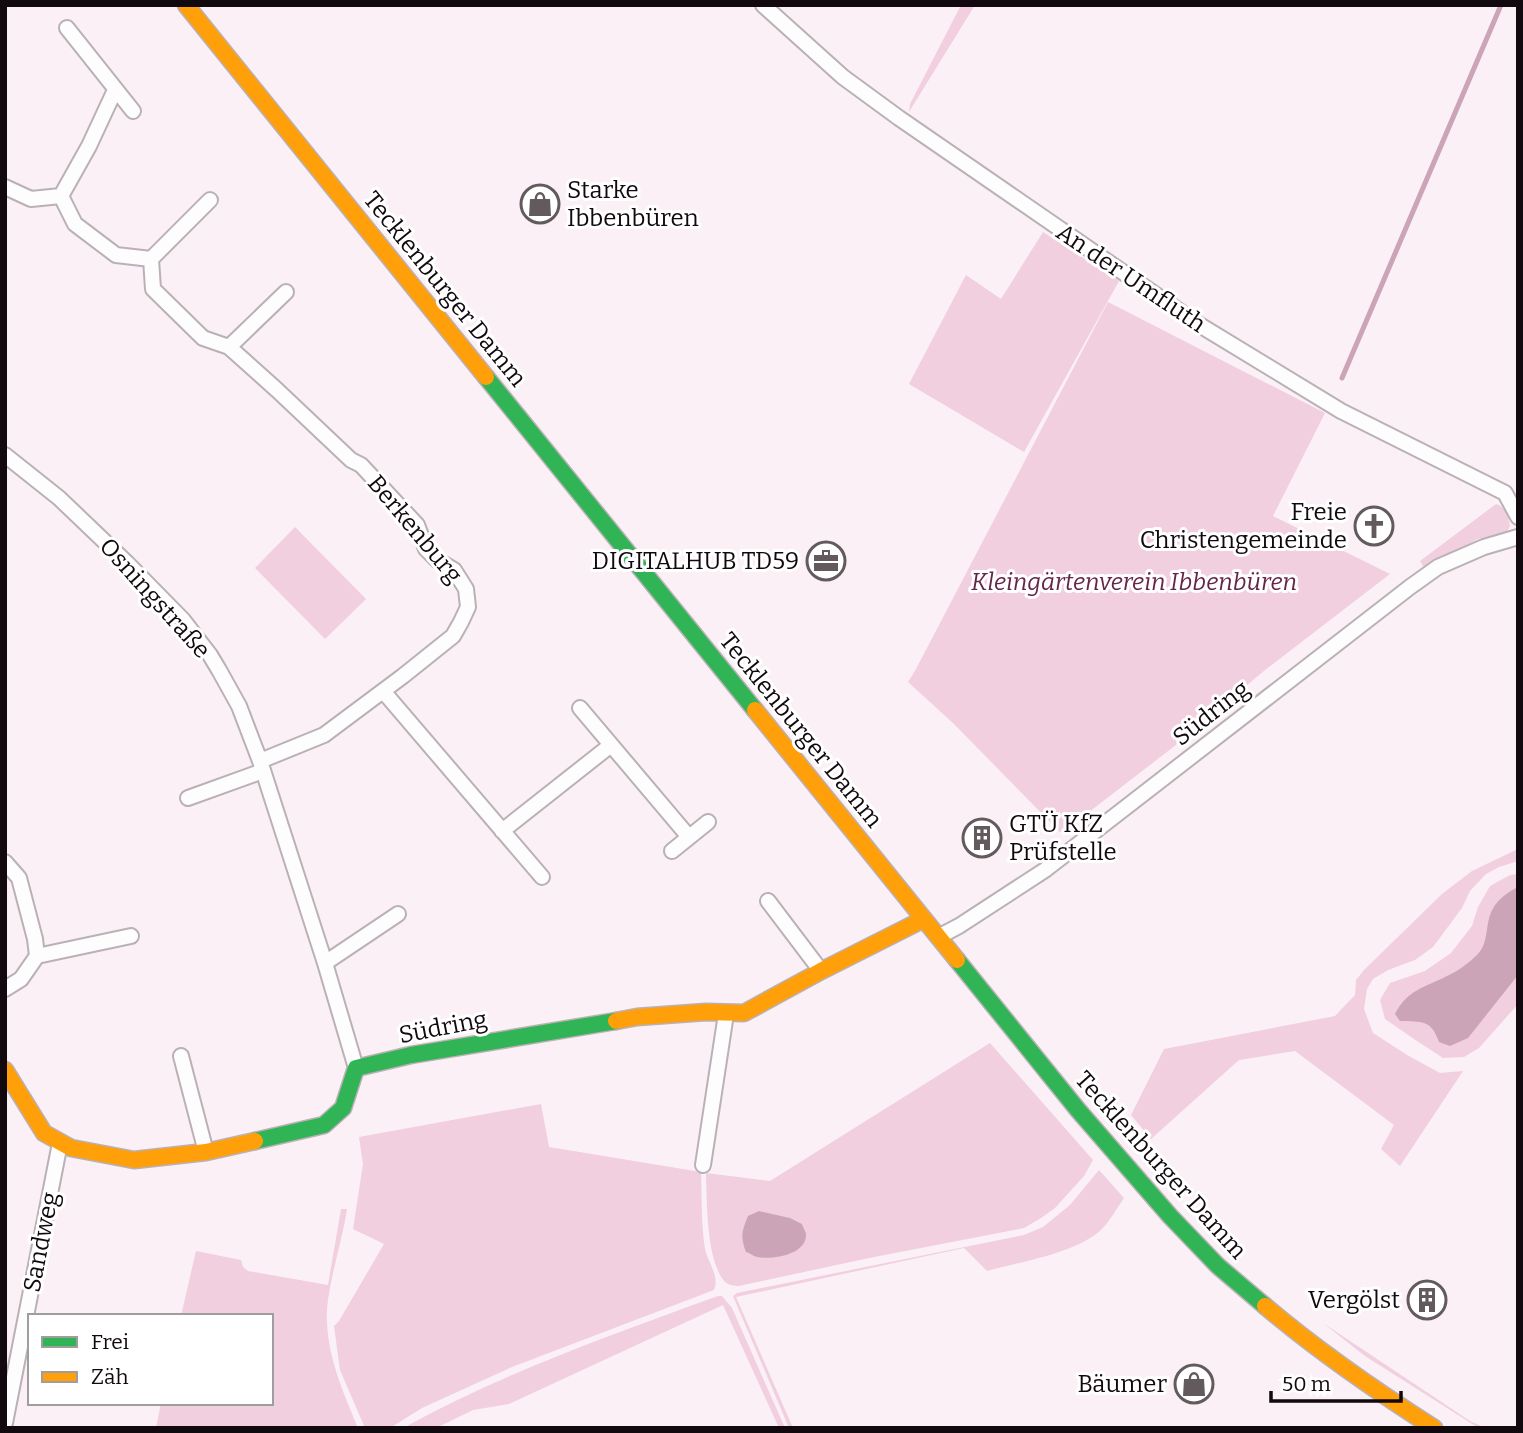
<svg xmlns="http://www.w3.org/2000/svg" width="1523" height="1433" font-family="Bitter,serif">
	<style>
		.green { fill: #f1cfde }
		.water { fill: #cca4b7 }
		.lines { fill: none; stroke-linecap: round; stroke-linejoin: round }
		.stream { stroke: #cca4b7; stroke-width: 5 }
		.street-casing { stroke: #bab1b6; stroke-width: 18 }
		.fast-casing { stroke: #bab1b6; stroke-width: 19 }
		.slow-casing { stroke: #bab1b6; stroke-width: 19 }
		.street { stroke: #fefdfe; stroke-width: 14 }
		.fast { stroke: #30b455; stroke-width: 16 }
		.slow { stroke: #ff9f0a; stroke-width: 16 }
		.labels { text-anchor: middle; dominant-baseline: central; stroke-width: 6; stroke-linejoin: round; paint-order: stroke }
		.poi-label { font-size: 24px; fill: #11090d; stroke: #fff; text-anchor: end }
		.street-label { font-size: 24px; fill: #11090d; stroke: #fff }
		.park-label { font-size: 24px; font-style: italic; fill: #662448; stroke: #fff }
	</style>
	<rect width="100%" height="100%" fill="#faf0f5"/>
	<!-- green -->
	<path class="green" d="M961,5H975L909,112L910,104Z
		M1043,232L1119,281L1024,452L909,384L966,275L1001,299Z
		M1108,302L1325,413L1273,516L1390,574L1265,670L1172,748L1067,829L1060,832L954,724L908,682L916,669Z
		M1496,504C1506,507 1508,516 1510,526L1507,532L1478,539L1424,568L1420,561Z
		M295,527L366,599L325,639L255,568Z
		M1518,849V861L1499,867L1486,874L1470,891L1462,908L1433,947L1415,960L1388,970L1373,979L1367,989L1364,1009L1373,1033L1407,1055L1440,1073L1463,1071L1400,1166L1381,1149L1394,1125L1295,1051L1239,1060L1151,1139L1131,1115L1164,1049L1335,1016L1355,995L1356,980L1364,970L1442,894L1472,871Z
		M1518,874V1004L1479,1048L1464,1057L1443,1058L1414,1039L1385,1019L1380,1000L1390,983L1425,971L1451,953L1472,926L1478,907L1490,886L1510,875Z
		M990,1043L1093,1160L1084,1176L1055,1208L1041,1218L1024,1228L869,1258L739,1286C733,1286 728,1285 724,1281C706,1258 707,1201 706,1173L770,1181Z
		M541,1104L549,1147L701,1172C702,1196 701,1225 705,1249C708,1263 720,1276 714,1290L512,1367L422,1408L390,1428H365L340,1370L334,1326L339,1321L384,1244L353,1229L363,1164L359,1137Z
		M1099,1170L1124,1198C1117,1208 1110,1221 1101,1230C1076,1253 1020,1262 987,1271L964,1248L736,1297L793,1428H789L733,1296L737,1293L1024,1235L1043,1227L1070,1205Z
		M341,1209H347C342,1242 330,1276 327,1309C325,1352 342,1389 358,1428H156L161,1403H271V1316H181L196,1251L241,1260L243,1267L248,1271L328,1285Z
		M718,1296H722L732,1308L785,1428H779L723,1305L509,1404L473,1410L436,1428H403C503,1373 611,1335 718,1296Z
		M1323,1323L1470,1421L1486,1428L1477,1427L1365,1356Z"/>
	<!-- water -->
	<path class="water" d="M1518,887V975L1468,1038L1450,1046L1439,1042C1431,1019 1422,1022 1400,1021L1395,1014C1408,989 1424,988 1447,976C1458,971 1469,963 1478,954C1486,945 1486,934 1488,923C1491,905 1502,895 1518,887Z
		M759,1211L790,1218L802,1224C803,1228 806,1231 806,1235C806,1255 772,1260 757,1257C753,1256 750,1253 746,1252C740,1236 742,1231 748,1216Z"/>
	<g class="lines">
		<!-- stream -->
		<path class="stream" d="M1517,5H1518
			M1342,378L1501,5"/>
		<defs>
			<path id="street" d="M763,5L843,77L899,118L1198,324L1341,411L1505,493L1518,517
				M67,28L133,111
				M5,187L31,199L61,196L75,224L116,255L151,259L153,289L203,338L229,347L277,390L351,460L361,465L417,525L426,549L437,560L454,570L466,589L468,607L461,622L453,636L403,676L324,735L260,761
				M61,196L89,146L115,90
				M151,259L210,200
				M229,347L286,292
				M5,455L59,498L127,563L183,620L210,655L219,670L239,706L260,761L325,963L356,1068
				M383,691L542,877
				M580,708L689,837
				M188,798L263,771
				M502,831L611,745
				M672,851L708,822
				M5,862L19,878L35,939L37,956L21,979L5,989
				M768,901L821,971
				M938,937L959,926L1045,870L1410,587L1438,567L1484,547L1518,537
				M37,956L131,936
				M325,963L398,914
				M181,1056L206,1152
				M703,1165L726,1014
				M5,1423L60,1143"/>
			<path id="fast" d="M486,377L755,710
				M957,960L1078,1110L1170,1216L1218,1266L1265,1306
				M255,1141L324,1125L343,1108L356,1068L411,1055L616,1021"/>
			<path id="slow" d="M186,5L486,377
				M755,710L957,960
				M616,1021L637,1017L706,1012L744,1013L821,971L924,919
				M5,1070L44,1133L71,1148L134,1160L206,1152L255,1141
				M1265,1306C1318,1351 1376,1391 1434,1428"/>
		</defs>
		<!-- street casing -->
		<use href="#street" class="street-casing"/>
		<!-- fast casing -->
		<use href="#fast" class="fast-casing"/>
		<!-- slow casing -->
		<use href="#slow" class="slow-casing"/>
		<!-- street -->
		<use href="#street" class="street"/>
		<!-- fast -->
		<use href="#fast" class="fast"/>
		<!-- slow -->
		<use href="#slow" class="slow"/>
	</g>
	<!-- icons -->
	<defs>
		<symbol id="shop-ring" viewBox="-11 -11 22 22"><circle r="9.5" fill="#fff" stroke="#635a5e" stroke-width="1.5"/><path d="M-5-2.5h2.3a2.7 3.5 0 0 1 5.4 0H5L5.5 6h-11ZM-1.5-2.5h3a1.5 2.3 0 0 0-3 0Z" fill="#635a5e"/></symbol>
		<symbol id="church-ring" viewBox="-11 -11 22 22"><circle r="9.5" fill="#fff" stroke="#635a5e" stroke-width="1.5"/><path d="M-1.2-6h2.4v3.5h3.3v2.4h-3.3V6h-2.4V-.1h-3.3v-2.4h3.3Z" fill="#635a5e"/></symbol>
		<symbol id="office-ring" viewBox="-11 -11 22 22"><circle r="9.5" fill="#fff" stroke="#635a5e" stroke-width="1.5"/><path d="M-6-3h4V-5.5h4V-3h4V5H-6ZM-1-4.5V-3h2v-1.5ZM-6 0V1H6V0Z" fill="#635a5e"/></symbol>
		<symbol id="building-ring" viewBox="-11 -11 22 22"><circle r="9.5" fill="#fff" stroke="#635a5e" stroke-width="1.5"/><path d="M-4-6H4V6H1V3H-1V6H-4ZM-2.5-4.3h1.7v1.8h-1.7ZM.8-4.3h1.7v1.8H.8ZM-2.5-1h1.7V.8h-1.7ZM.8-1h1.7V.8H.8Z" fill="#635a5e"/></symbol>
	</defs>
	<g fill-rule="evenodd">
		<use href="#shop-ring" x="518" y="182" width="44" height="44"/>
		<use href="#church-ring" x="1352" y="504" width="44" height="44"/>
		<use href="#office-ring" x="804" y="539" width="44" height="44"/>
		<use href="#building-ring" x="960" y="816" width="44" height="44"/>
		<use href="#building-ring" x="1405" y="1278" width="44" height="44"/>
		<use href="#shop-ring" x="1172" y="1362" width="44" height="44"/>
	</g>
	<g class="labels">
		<!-- poi labels -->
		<g class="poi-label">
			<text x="567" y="190" text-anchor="start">Starke<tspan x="567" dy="28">Ibbenbüren</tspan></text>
			<text x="1347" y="512">Freie<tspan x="1347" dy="28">Christengemeinde</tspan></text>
			<text x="799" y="561">DIGITALHUB TD59</text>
			<text x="1009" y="824" text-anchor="start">GTÜ KfZ<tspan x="1009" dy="28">Prüfstelle</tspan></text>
			<text x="1400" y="1300">Vergölst</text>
			<text x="1167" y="1384">Bäumer</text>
		</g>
		<!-- street labels -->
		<g class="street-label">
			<text transform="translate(1131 278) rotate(34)">An der Umfluth</text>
			<text transform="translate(445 289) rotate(51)">Tecklenburger Damm</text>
			<text transform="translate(415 529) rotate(50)">Berkenburg</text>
			<text transform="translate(155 598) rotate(48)">Osningstraße</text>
			<text transform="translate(1211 713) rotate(-38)">Südring</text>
			<text transform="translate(801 730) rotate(51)">Tecklenburger Damm</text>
			<text transform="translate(443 1027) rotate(-11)">Südring</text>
			<text transform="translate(1161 1165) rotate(48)">Tecklenburger Damm</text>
			<text transform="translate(41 1242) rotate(-79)">Sandweg</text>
		</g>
		<!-- park labels -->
		<g class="park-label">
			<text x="1134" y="582">Kleingärtenverein Ibbenbüren</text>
		</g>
	</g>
	<!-- border -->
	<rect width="1523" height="1433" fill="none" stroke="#11090d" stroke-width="14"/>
	<!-- legend -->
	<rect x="28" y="1314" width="245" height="91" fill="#ffffff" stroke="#a09d9e" stroke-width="2"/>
	<rect x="42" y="1337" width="35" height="10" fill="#30b455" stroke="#a09d9e" stroke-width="2"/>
	<text x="91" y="1349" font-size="21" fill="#11090d">Frei</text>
	<rect x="42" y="1372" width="35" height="10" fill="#ff9f0a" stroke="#a09d9e" stroke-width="2"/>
	<text x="91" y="1384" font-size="21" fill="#11090d">Zäh</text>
	<!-- scale -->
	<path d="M1271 1391v10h130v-10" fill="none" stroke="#11090d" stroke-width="3.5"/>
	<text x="1282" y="1391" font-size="21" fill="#11090d" stroke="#ffffff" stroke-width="5" paint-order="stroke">50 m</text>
</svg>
